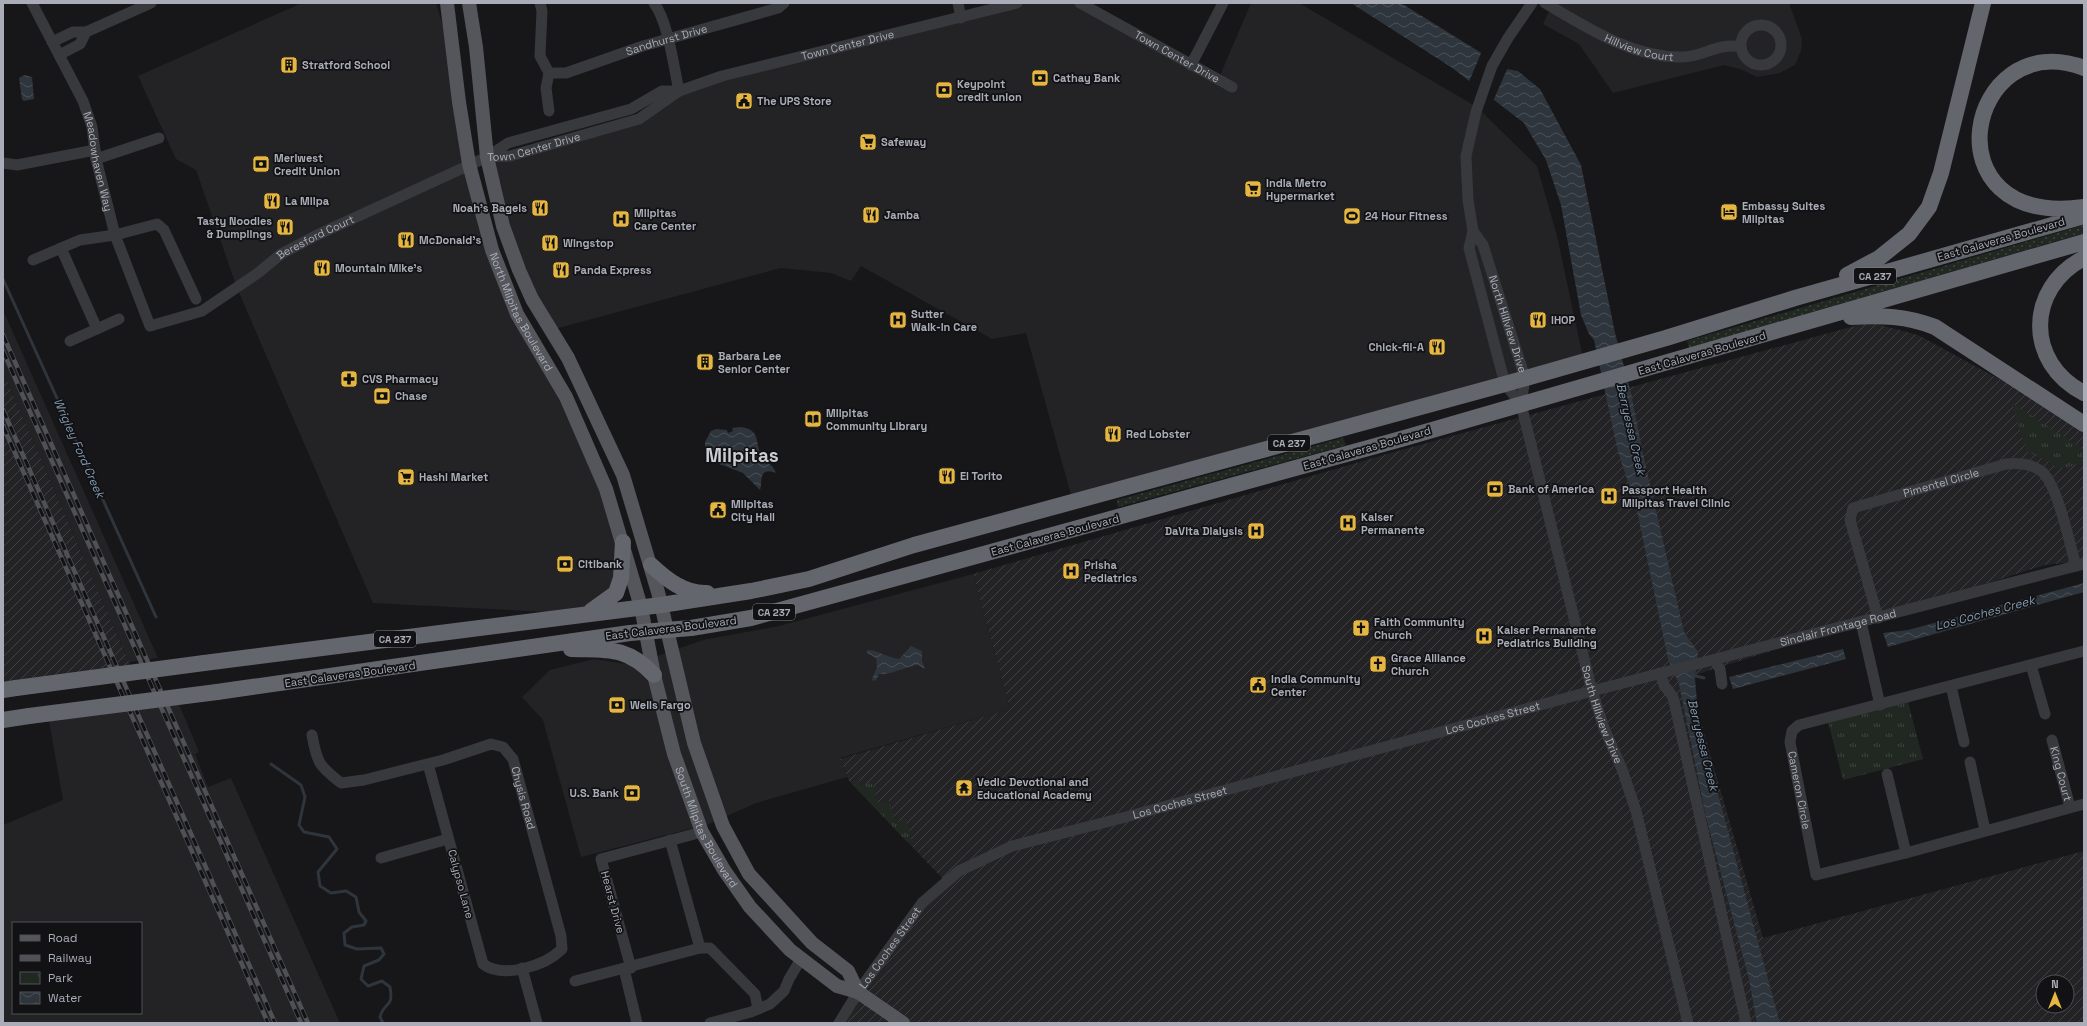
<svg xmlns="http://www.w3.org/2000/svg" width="2087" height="1026" font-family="'Space Grotesk',sans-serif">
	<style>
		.built { fill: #232326; fill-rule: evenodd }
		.industrial { fill: url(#industrial-furrows); fill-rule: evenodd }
		.grass { fill: url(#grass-dots) }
		.park { fill: url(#park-tufts) }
		.water { fill: url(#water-waves) }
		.pier { fill: #171719 }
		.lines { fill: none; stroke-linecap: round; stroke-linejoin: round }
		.stream { stroke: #2e353c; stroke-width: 3 }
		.minor { stroke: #38393d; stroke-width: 11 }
		.major { stroke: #54565c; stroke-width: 14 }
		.highway { stroke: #64666e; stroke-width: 16 }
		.rail-casing { stroke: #4f5156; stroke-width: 4.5 }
		.rail { stroke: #121214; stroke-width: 3; stroke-dasharray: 9; stroke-linecap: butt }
		.highway-bridge { stroke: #64666e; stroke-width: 16 }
		.labels { text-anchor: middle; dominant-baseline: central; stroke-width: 3.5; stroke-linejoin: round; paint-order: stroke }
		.shield { fill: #121214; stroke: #7c7e87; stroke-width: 1 }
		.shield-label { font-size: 10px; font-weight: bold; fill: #aaadb8 }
		.street-label { font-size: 11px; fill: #aaadb8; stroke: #121214 }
		.poi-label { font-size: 11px; font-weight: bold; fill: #aaadb8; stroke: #121214; text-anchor: start }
		.water-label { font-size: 12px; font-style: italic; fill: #8399b0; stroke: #121214 }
		.town-label { font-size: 19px; font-weight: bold; fill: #cacdd4; stroke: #121214 }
	</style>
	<defs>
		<pattern id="industrial-furrows" width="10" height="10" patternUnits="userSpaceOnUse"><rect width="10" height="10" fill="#232326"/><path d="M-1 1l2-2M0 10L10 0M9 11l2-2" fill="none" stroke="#404043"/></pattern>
		<pattern id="grass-dots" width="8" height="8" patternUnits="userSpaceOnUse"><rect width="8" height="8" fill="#212822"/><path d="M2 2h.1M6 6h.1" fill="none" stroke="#3f4440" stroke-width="1.8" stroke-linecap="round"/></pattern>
		<pattern id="park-tufts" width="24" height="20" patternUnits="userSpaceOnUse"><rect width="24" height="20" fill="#212822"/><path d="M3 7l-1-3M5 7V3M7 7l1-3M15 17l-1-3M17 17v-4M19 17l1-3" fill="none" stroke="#3f4440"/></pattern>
		<pattern id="water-waves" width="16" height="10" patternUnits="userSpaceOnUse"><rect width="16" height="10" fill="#2e353c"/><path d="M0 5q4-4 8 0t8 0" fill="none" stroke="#4a5056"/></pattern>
	</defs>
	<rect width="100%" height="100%" fill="#171719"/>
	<!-- built -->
	<path class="built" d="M302,3H436L454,61L492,250L606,489L621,578L586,614L373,603L237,288L196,170L176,159L138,76Z
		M1017,3H1080L1218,80L1251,3H1299L1477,107L1537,166L1557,236L1584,362L1073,502L1026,333L992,339L861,266L851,281L831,273L781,268L551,330L532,299L487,157L639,119L679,91Z
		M1553,3H1789L1802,39L1801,51L1795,65L1780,73L1757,77L1740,69L1724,65L1613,93L1579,44L1543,24Z
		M3,310L158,658L129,662L3,372Z
		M973,574L1010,709L840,758L847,777L756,803L709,824L581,857L543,720L522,697L550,670L594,659L632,665L703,640L779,626Z
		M179,704L199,752L195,754L208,787L231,778L340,1023H3V825L63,800L49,721ZM13,923H141V1013H13Z"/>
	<!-- industrial -->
	<path class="industrial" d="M1869,322L1918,335L2084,425V561L2045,565L1688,677L1763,938L2084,851V1023H836L944,880L849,781L840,759L1010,709L973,574L1394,452ZM2043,982H2067V1006H2043Z
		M3,372L129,662L134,673L3,690Z"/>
	<!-- grass -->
	<path class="grass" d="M2084,225V233L1689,348L1687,341Z
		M1343,438L1346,445L1118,507L1117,500Z"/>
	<!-- park -->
	<path class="park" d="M2012,403L2084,450V461L2069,467L2056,468L2050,462L2026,451Z
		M1907,698L1923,759L1843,780L1827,718Z
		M859,779L860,785L872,783L878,804L889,801L895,822L906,819L912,841L907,842L852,783Z"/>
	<!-- water -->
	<path class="water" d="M1351,3H1401L1507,69L1518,71L1540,89L1581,165L1615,333L1631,393L1643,454L1684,632L1698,652L1695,679L1699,724L1780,1023H1757L1749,979L1706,817L1679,684L1668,659L1636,506L1618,452L1594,340L1589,334L1581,315L1561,205L1546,160L1524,123L1451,67Z
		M24,75L32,77L34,99L24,101L22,99L19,78Z
		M741,427C762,430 754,443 762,456C766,463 773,464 776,473C757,467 763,482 760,490L743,473L717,463L716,460L724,458L723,454L713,456L705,450V442L711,431L716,429L727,430L728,433L733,431L732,428Z
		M2084,583V592L1888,647L1883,633L1908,630Z
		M911,646L922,651V661L925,669C922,669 921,665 917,665C904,667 892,675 879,674L876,680L873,681L872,679L877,667L876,658L867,653V650C878,650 888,658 899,659Z
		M1843,649L1846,659L1733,689L1729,677Z"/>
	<!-- pier -->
	<path class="pier" d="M1482,51L1508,67L1493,101L1468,84Z"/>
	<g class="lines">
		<!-- stream -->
		<path class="stream" d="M3,279L156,617
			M1692,675L1704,678
			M271,764L301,785L305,797L299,825L304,832L329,837L337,849L318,872L320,886L331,893L346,891L356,897L359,912L366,921L364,925L352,927L344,933L345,945L357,949L381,948L384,954L379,960L364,966L361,979L368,986L382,981L390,987C394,1009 384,1001 380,1017L383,1023"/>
		<!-- minor -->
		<g class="minor">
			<path id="s1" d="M32,3L83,101L92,127L96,159L115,235L150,326L202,311L258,273L281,254L317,235L487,157L508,143L631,109L662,91H679"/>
			<path d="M540,3L542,11L540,56L549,73"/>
			<path d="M654,3C668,21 674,68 679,91"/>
			<path d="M958,3L961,18"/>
			<path id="s2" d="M1080,3L1232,87"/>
			<path id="s3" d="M1545,3C1587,27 1632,58 1682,57C1704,57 1718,42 1741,47"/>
			<circle cx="1761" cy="45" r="20"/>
			<path d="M52,42L73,32H86L151,3"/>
			<path d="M59,55L80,44L86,32"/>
			<path d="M1191,65L1223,3"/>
			<path id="s4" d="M549,73H566L643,46L778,8L784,3"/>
			<path d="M549,73L546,88L549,111"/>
			<path id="s5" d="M487,157L510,156L639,119L679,91L722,76L1017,3"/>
			<path d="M96,159L159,138"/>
			<path d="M3,163L17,165L95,150"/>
			<path id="s6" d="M1473,231L1483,245L1525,378L1521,404L1592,691L1604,728L1622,769L1636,811L1688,1023"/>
			<path d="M61,248L97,329"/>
			<path d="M33,260L80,240L115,235L157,224L164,230L196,299"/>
			<path d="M70,341L119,319"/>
			<path d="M1521,404L1505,384L1469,248L1473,231L1468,200L1466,156L1476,112L1492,66L1508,38L1532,3"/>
			<path id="s7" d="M1878,618L1850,520L1853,508L2006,464C2017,463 2031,463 2041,471C2057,482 2070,545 2076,566"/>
			<path d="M1861,622L1880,705"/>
			<path id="s8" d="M2084,651L1799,725L1792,731L1790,742L1816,875L1906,853L2084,804"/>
			<path d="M1714,660L1720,669L1722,684"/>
			<path d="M2031,665L2045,714"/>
			<path d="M1660,673L1664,685L1673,697L1746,1023"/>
			<path d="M1951,686L1964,742"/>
			<path id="s9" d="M312,735C317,763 319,766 341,783L364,780L443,760L491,744L503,747L513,759L561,936L562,949C545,966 503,979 483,964L428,764"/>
			<path id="s10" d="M2052,740L2070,807"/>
			<path d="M1970,762L1985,830"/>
			<path d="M1887,774L1906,853"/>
			<path d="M670,840L700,948"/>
			<path d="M381,858L448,839"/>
			<path d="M522,968L537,1023"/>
			<path d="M631,968L601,859L702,832"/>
			<path d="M624,969L637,1023"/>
			<path d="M575,981L700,948H710L755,994L758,1009"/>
			<path d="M710,1023L751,1012L770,1004L784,991L789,979L801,959"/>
			<path id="s11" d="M839,1023L858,992L922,903L959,871L1012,846L1122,818L1592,691L2084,564"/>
		</g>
		<!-- major -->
		<g class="major">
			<path id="s12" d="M447,3L459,102L469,164L492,250L517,314L566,397L606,489L641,607L654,675L674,754L702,832L724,870L750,907L790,950L837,986L858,992L903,1023"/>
			<path d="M469,3L476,47L487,157L503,226L519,270L532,299L568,358L623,475L658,592L694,743L723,826L749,874L812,943L848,971L858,992"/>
		</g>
		<!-- highway -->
		<path class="highway" d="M2084,68C1966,24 1925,229 2084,207
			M2084,258C2026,288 2025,363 2084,393
			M1847,275L1879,258L1909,234L1929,207L1941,173L1983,3
			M1851,317C1881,315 1907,316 1935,327L2084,424
			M651,565C667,580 685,594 707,593
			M591,611L616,593L621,578L623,542
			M571,649C607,650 627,646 654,675
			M204,663L661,605L751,591L809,579L914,545L1505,384L1666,338L1795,298L2084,216
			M3,690L16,688
			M217,692L630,633L691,628L751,618L1401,439L2084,242
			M3,720L29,716"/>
		<defs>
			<path id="rail" d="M3,335L308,1023
				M3,351L301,1023
				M3,410L275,1023
				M3,426L268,1023"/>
		</defs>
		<!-- rail casing -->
		<use href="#rail" class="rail-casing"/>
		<!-- rail -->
		<use href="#rail" class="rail"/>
		<!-- highway-bridge -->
		<path class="highway-bridge" d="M16,688L204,663
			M29,716L217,692"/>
	</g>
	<!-- icons -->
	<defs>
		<symbol id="building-square" viewBox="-11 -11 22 22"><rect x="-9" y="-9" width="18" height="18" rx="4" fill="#e6b642" stroke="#121214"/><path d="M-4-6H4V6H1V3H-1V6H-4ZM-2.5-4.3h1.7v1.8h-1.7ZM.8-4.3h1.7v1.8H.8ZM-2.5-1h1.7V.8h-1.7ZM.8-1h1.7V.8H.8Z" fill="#111"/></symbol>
		<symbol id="bank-square" viewBox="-11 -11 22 22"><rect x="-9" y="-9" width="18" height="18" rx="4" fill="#e6b642" stroke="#121214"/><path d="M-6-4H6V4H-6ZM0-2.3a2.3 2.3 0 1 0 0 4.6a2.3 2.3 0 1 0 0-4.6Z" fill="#111"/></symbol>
		<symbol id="civic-square" viewBox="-11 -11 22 22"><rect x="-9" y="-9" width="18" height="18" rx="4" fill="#e6b642" stroke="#121214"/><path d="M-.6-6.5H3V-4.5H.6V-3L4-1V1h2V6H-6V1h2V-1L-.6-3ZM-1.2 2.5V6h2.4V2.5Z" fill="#111"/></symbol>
		<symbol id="supermarket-square" viewBox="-11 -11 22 22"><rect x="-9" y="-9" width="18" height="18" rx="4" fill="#e6b642" stroke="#121214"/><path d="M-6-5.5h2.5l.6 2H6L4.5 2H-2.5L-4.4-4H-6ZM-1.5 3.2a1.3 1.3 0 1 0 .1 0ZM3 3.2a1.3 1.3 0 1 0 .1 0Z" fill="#111"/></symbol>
		<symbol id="restaurant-square" viewBox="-11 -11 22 22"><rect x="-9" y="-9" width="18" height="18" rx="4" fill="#e6b642" stroke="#121214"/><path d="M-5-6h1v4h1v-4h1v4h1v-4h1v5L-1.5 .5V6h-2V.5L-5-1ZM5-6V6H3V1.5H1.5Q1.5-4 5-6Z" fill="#111"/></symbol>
		<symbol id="hotel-square" viewBox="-11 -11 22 22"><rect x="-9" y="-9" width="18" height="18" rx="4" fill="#e6b642" stroke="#121214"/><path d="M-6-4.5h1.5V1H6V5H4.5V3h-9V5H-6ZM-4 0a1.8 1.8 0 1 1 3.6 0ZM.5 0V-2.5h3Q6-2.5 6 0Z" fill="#111"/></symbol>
		<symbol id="stadium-square" viewBox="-11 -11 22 22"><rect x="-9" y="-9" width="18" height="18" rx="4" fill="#e6b642" stroke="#121214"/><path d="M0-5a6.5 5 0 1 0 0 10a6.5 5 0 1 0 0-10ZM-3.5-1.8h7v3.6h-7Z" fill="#111"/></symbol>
		<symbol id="hospital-square" viewBox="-11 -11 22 22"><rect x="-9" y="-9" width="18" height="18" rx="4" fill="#e6b642" stroke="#121214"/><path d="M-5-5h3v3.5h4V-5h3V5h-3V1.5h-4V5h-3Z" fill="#111"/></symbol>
		<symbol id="pharmacy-square" viewBox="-11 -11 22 22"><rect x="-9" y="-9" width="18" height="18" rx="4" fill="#e6b642" stroke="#121214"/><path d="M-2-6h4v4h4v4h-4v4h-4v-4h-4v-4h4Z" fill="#111"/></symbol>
		<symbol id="library-square" viewBox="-11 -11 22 22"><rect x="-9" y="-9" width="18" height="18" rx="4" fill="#e6b642" stroke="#121214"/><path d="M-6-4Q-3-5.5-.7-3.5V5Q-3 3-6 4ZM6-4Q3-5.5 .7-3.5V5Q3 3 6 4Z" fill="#111"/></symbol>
		<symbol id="church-square" viewBox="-11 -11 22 22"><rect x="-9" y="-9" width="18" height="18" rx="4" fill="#e6b642" stroke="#121214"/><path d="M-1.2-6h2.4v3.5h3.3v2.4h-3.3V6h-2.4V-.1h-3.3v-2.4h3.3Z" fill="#111"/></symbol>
		<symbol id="temple-square" viewBox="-11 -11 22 22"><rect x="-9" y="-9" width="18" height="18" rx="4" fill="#e6b642" stroke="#121214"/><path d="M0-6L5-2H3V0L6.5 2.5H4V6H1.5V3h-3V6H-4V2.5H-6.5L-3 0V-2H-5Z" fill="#111"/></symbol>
	</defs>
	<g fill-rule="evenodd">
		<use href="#building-square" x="279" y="55" width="20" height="20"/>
		<use href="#bank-square" x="1030" y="68" width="20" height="20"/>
		<use href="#bank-square" x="934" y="80" width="20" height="20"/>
		<use href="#civic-square" x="734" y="91" width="20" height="20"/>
		<use href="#supermarket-square" x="858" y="132" width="20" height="20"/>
		<use href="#bank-square" x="251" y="154" width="20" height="20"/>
		<use href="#supermarket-square" x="1243" y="179" width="20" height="20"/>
		<use href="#restaurant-square" x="262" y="191" width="20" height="20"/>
		<use href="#restaurant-square" x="530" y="198" width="20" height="20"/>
		<use href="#hotel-square" x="1719" y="202" width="20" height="20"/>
		<use href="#restaurant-square" x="861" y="205" width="20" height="20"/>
		<use href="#stadium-square" x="1342" y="206" width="20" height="20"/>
		<use href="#hospital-square" x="611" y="209" width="20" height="20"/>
		<use href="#restaurant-square" x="275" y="217" width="20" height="20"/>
		<use href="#restaurant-square" x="396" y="230" width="20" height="20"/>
		<use href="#restaurant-square" x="540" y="233" width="20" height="20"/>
		<use href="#restaurant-square" x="312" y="258" width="20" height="20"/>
		<use href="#restaurant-square" x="551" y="260" width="20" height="20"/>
		<use href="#hospital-square" x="888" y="310" width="20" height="20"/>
		<use href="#restaurant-square" x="1528" y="310" width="20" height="20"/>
		<use href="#restaurant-square" x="1427" y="337" width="20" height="20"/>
		<use href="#building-square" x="695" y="352" width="20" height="20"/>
		<use href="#pharmacy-square" x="339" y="369" width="20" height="20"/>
		<use href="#bank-square" x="372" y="386" width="20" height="20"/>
		<use href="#library-square" x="803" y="409" width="20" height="20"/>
		<use href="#restaurant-square" x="1103" y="424" width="20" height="20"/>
		<use href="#restaurant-square" x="937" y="466" width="20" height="20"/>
		<use href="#supermarket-square" x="396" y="467" width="20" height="20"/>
		<use href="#bank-square" x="1485" y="479" width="20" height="20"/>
		<use href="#hospital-square" x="1599" y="486" width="20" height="20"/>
		<use href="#civic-square" x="708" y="500" width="20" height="20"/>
		<use href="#hospital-square" x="1338" y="513" width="20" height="20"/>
		<use href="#hospital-square" x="1246" y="521" width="20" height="20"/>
		<use href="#bank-square" x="555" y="554" width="20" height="20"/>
		<use href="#hospital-square" x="1061" y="561" width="20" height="20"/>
		<use href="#church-square" x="1351" y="618" width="20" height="20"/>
		<use href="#hospital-square" x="1474" y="626" width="20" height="20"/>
		<use href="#church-square" x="1368" y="654" width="20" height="20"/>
		<use href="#civic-square" x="1248" y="675" width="20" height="20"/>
		<use href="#bank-square" x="607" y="695" width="20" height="20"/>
		<use href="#temple-square" x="954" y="778" width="20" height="20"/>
		<use href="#bank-square" x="622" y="783" width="20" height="20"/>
	</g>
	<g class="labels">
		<!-- shield labels -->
		<g class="shield">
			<rect x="1854" y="268" width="42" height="16" rx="3"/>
			<rect x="1268" y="435" width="42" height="16" rx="3"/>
			<rect x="753" y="604" width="42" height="16" rx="3"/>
			<rect x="374" y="631" width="42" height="16" rx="3"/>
		</g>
		<g class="shield-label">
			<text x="1875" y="276">CA 237</text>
			<text x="1289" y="443">CA 237</text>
			<text x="774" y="612">CA 237</text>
			<text x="395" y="639">CA 237</text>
		</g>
		<!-- street labels -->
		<g class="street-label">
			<text stroke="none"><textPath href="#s4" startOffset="123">Sandhurst Drive</textPath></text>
			<text stroke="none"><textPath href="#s5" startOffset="381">Town Center Drive</textPath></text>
			<text stroke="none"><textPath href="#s3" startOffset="105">Hillview Court</textPath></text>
			<text stroke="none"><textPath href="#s2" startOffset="111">Town Center Drive</textPath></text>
			<text stroke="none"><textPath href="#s5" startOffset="48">Town Center Drive</textPath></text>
			<text stroke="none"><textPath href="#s1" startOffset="173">Meadowhaven Way</textPath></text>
			<text stroke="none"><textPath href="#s1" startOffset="536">Beresford Court</textPath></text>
			<text transform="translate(2001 239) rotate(-16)">East Calaveras Boulevard</text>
			<text stroke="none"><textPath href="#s12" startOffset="320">North Milpitas Boulevard</textPath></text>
			<text stroke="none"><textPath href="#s6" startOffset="100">North Hillview Drive</textPath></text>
			<text transform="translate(1702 353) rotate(-16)">East Calaveras Boulevard</text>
			<text transform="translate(1367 448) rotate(-16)">East Calaveras Boulevard</text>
			<text stroke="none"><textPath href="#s7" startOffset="206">Pimentel Circle</textPath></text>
			<text transform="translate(1055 535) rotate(-15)">East Calaveras Boulevard</text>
			<text transform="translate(671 628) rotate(-7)">East Calaveras Boulevard</text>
			<text stroke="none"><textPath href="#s11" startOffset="1108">Sinclair Frontage Road</textPath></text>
			<text transform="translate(350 674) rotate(-8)">East Calaveras Boulevard</text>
			<text stroke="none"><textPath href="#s6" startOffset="504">South Hillview Drive</textPath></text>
			<text stroke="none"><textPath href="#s11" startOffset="751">Los Coches Street</textPath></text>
			<text stroke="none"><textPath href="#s10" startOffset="35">King Court</textPath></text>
			<text stroke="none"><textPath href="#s8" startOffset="364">Cameron Circle</textPath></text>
			<text stroke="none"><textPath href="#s9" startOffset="282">Chysis Road</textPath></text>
			<text stroke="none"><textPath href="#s11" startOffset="427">Los Coches Street</textPath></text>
			<text stroke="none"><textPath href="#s12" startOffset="871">South Milpitas Boulevard</textPath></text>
			<text transform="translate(461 884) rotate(75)">Calypso Lane</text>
			<text transform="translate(613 902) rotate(75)">Hearst Drive</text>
			<text stroke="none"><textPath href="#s11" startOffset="91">Los Coches Street</textPath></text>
		</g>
		<!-- poi labels -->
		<g class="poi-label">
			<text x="302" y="65">Stratford School</text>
			<text x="1053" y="78">Cathay Bank</text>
			<text x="957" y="84">Keypoint<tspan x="957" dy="13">credit union</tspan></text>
			<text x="757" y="101">The UPS Store</text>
			<text x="881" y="142">Safeway</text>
			<text x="274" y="158">Meriwest<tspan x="274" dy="13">Credit Union</tspan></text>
			<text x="1266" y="183">India Metro<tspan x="1266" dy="13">Hypermarket</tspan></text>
			<text x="285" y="201">La Milpa</text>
			<text x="1742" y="206">Embassy Suites<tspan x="1742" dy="13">Milpitas</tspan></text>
			<text x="527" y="208" text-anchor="end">Noah's Bagels</text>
			<text x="634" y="213">Milpitas<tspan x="634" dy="13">Care Center</tspan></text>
			<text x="884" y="215">Jamba</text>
			<text x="1365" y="216">24 Hour Fitness</text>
			<text x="272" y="221" text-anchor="end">Tasty Noodles<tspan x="272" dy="13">&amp; Dumplings</tspan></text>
			<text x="419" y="240">McDonald's</text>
			<text x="563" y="243">Wingstop</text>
			<text x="335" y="268">Mountain Mike's</text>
			<text x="574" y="270">Panda Express</text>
			<text x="911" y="314">Sutter<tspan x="911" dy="13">Walk-in Care</tspan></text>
			<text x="1551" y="320">IHOP</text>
			<text x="1424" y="347" text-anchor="end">Chick-fil-A</text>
			<text x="718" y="356">Barbara Lee<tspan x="718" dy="13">Senior Center</tspan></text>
			<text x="362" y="379">CVS Pharmacy</text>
			<text x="395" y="396">Chase</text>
			<text x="826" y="413">Milpitas<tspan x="826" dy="13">Community Library</tspan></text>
			<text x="1126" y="434">Red Lobster</text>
			<text x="960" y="476">El Torito</text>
			<text x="419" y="477">Hashi Market</text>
			<text x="1508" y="489">Bank of America</text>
			<text x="1622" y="490">Passport Health<tspan x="1622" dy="13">Milpitas Travel Clinic</tspan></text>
			<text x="731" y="504">Milpitas<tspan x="731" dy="13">City Hall</tspan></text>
			<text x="1361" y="517">Kaiser<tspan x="1361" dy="13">Permanente</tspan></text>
			<text x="1243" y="531" text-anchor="end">DaVita Dialysis</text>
			<text x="578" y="564">Citibank</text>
			<text x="1084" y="565">Prisha<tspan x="1084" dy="13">Pediatrics</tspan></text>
			<text x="1374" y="622">Faith Community<tspan x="1374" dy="13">Church</tspan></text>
			<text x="1497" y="630">Kaiser Permanente<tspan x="1497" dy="13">Pediatrics Building</tspan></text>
			<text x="1391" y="658">Grace Alliance<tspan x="1391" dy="13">Church</tspan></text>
			<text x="1271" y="679">India Community<tspan x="1271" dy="13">Center</tspan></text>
			<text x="630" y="705">Wells Fargo</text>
			<text x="977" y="782">Vedic Devotional and<tspan x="977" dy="13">Educational Academy</tspan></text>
			<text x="619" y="793" text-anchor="end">U.S. Bank</text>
		</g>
		<!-- water labels -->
		<g class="water-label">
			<text transform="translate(1631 429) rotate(77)">Berryessa Creek</text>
			<text transform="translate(79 448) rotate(66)">Wrigley Ford Creek</text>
			<text transform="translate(1985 613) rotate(-15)">Los Coches Creek</text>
			<text transform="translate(1703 745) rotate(76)">Berryessa Creek</text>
		</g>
		<!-- town labels -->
		<g class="town-label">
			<text x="742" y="455">Milpitas</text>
		</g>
	</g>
	<!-- border -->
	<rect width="2087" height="1026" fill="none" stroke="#aaadb8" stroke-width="8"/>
	<!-- legend -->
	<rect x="12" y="922" width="130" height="92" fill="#121214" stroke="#4f5056"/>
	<rect x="20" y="935" width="20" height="6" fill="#54565c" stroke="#4f5056"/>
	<text x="48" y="942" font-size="12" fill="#aaadb8">Road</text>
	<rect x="20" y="955" width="20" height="6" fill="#4f5156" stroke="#4f5056"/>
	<text x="48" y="962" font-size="12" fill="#aaadb8">Railway</text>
	<rect x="20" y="972" width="20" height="12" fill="url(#park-tufts)" stroke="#4f5056"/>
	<text x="48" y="982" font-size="12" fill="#aaadb8">Park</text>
	<rect x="20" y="992" width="20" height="12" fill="url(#water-waves)" stroke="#4f5056"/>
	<text x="48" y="1002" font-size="12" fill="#aaadb8">Water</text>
	<!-- north arrow -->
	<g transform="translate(2055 994)"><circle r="19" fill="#121214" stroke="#4f5056"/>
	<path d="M0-3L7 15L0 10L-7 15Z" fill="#e6b642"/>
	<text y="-6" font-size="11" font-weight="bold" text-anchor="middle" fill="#aaadb8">N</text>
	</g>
</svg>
